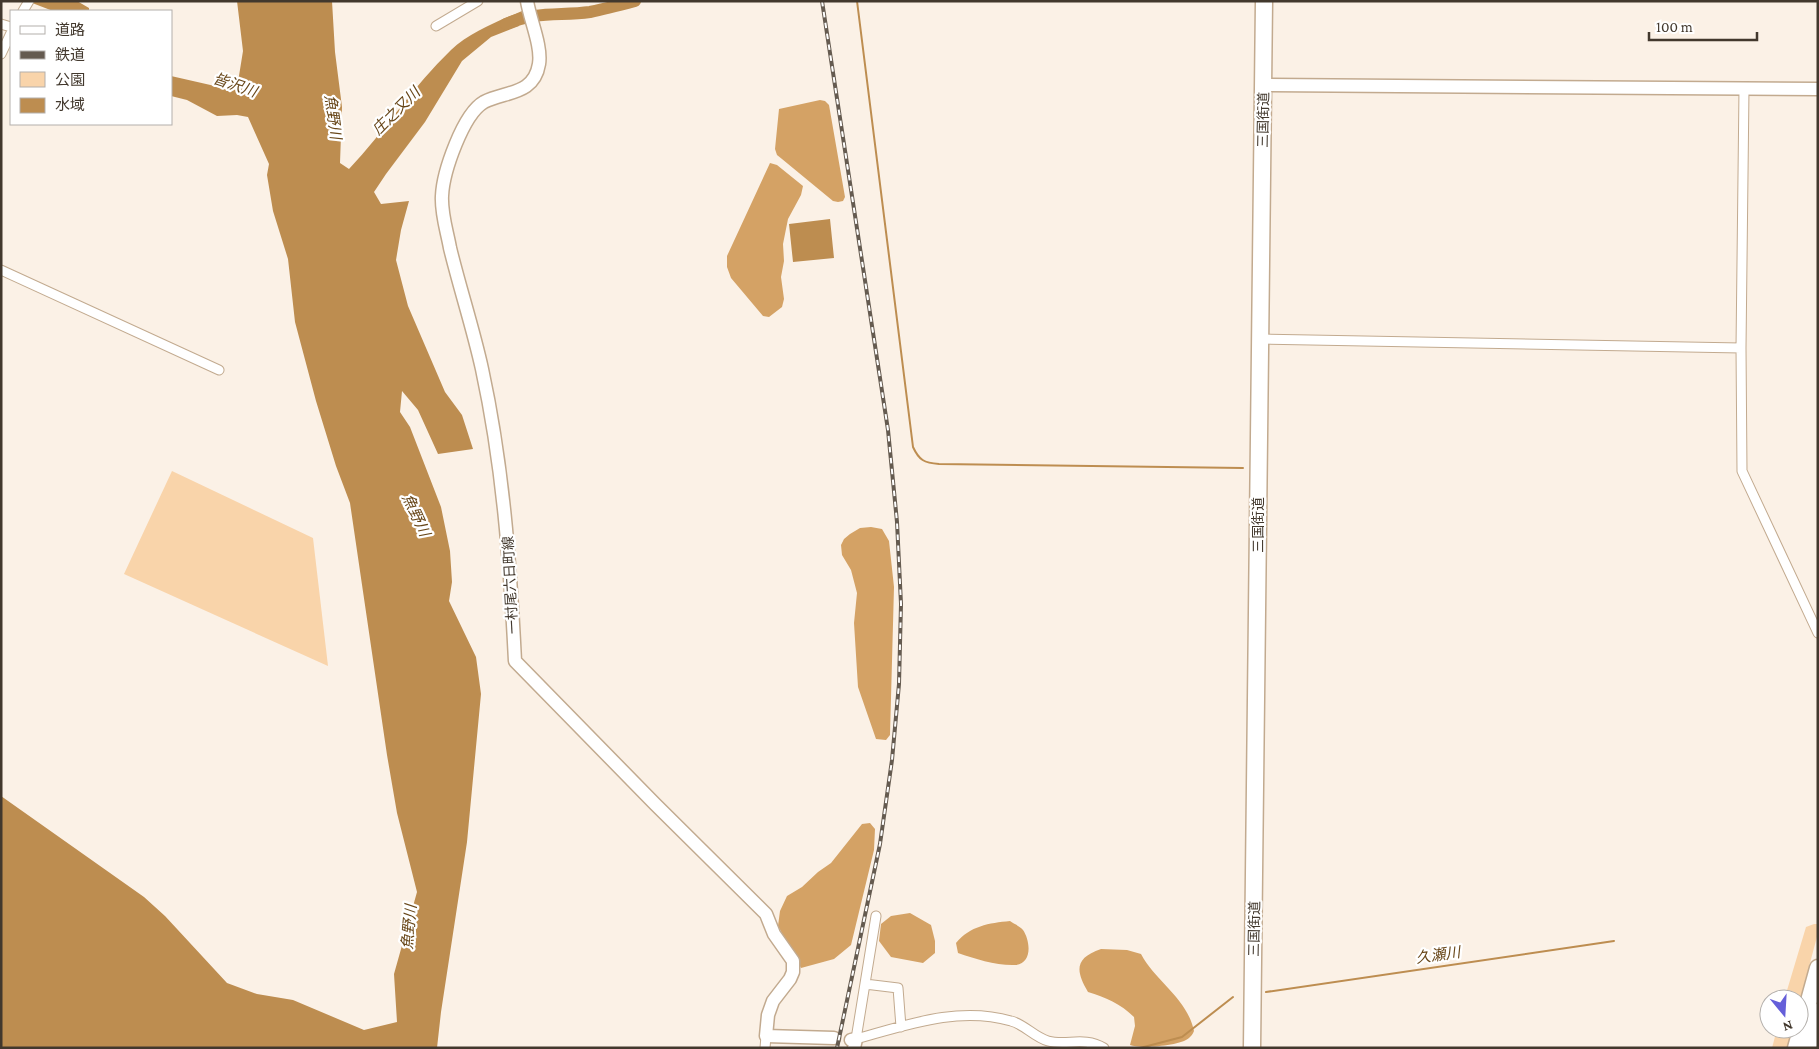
<svg xmlns="http://www.w3.org/2000/svg" width="1819" height="1049" font-family="'Crimson Pro','Noto Sans JP',serif">
	<style>
		.green { fill: #f9d4aa }
		.forest { fill: #d4a265 }
		.water { fill: #bd8d50 }
		.lines { fill: none; stroke-linecap: round; stroke-linejoin: round }
		.stream { stroke: #bd8d50; stroke-width: 2 }
		.river { stroke: #bd8d50; stroke-width: 12 }
		.street-casing { stroke: #c2aa8f; stroke-width: 11 }
		.secondary-casing { stroke: #c2aa8f; stroke-width: 15 }
		.highway-casing { stroke: #c2aa8f; stroke-width: 19 }
		.street { stroke: #fff; stroke-width: 9 }
		.secondary { stroke: #fff; stroke-width: 12 }
		.highway { stroke: #fff; stroke-width: 16 }
		.rail-casing { stroke: #655b50; stroke-width: 4 }
		.rail { stroke: #fff; stroke-width: 2; stroke-dasharray: 5.5; stroke-linecap: butt }
		.labels { text-anchor: middle; dominant-baseline: central; stroke-width: 4.5; stroke-linejoin: round; paint-order: stroke }
		.street-label { font-size: 14px; fill: #42382d; stroke: #fff }
		.water-label { font-size: 15px; font-style: italic; fill: #684618; stroke: #fff }
	</style>
	<rect width="100%" height="100%" fill="#fbf1e6"/>
	<!-- green -->
	<path class="green" d="M172,471L313,538L328,666L124,574Z
		M1814,924H1818V933L1799,1004V999H1786L1785,997L1806,927Z
		M1777,1029H1792L1787,1048H1772Z"/>
	<!-- forest -->
	<path class="forest" d="M820,100L825,101L829,105L845,197L843,201L838,202L833,201L782,159L777,155L775,149L779,109Z
		M770,163L777,165L803,186L801,195L788,219L783,244L784,261L781,277L784,299L782,307L769,317L763,316L731,278L727,267V256Z
		M871,527L882,529L889,541L894,587L890,735L886,740L876,739L858,687L854,623L857,593L851,570L842,555L841,545L844,539L850,534L860,528Z
		M870,823L875,829L874,850L851,945L834,959L801,968L778,926L780,911L787,896L802,887L818,872L831,863L862,824Z
		M910,913L931,925L935,941V953L923,963L891,957L879,941L881,924L891,916Z
		M1010,921C1014,924 1020,926 1023,930C1030,940 1033,963 1016,965C997,966 976,959 958,953L956,943C970,926 989,923 1010,921Z
		M1101,949L1127,950L1141,954C1156,982 1187,998 1194,1031C1193,1034 1191,1036 1189,1038C1180,1046 1140,1049 1130,1045L1135,1026L1134,1017C1121,1004 1105,997 1088,992C1075,970 1075,958 1101,949Z"/>
	<!-- water -->
	<path class="water" d="M27,1H77L89,8V11H53Z
		M237,1H332L335,52L342,107L340,163L349,169C385,131 413,86 451,50C470,32 498,21 522,11L519,26L491,37L462,61L425,122L386,174L374,192L381,204L409,201L401,230L396,260L408,306L445,392L462,415L473,449L438,454L418,410L402,391L400,412L410,427L441,507L450,551L452,582L449,601L476,657L481,694L467,842L441,1012L437,1048H4L1,1046V796L144,897L165,916L227,983L257,994L293,1000L364,1030L397,1022L394,974L417,892L397,813L387,755L350,503L336,466L316,401L295,322L288,259L273,211L267,175L269,164L248,117L237,115L217,116L187,100L171,96V76L228,89L238,82L243,51Z
		M830,219L834,258L793,262L789,224Z"/>
	<g class="lines">
		<!-- stream -->
		<path class="stream" d="M857,1L913,447C919,460 924,463 939,464L1243,468
			M1266,992L1614,941
			M1140,1048L1182,1037L1233,997"/>
		<!-- river -->
		<path class="river" d="M506,24C536,11 559,16 590,12C605,9 620,5 635,1"/>
		<defs>
			<path id="street" d="M23,11L29,1
				M1,24L11,27
				M436,26L478,1
				M1,54L11,33
				M1744,89L1741,348L1742,471L1818,633
				M1,270L219,370
				M1260,339L1741,348
				M876,916L856,1039C907,1025 958,1006 1011,1021C1024,1024 1034,1037 1048,1041C1067,1046 1084,1036 1104,1048
				M865,984L898,988L901,1027
				M765,1048L766,1036"/>
			<path id="secondary" d="M527,1C530,20 542,46 539,64C534,95 506,91 484,102C463,114 443,172 442,196C441,214 447,231 450,248C460,289 473,328 482,369C503,466 510,561 515,661L655,804L766,914L774,934L793,961V972L790,979L773,1001L768,1015L766,1036L834,1038
				M1263,85L1818,89
				M851,1040L856,1039L854,1048"/>
			<path id="highway" d="M1252,1048L1264,1
				M1796,1048L1818,968
				M1808,1048L1818,1012"/>
		</defs>
		<!-- street casing -->
		<use href="#street" class="street-casing"/>
		<!-- secondary casing -->
		<use href="#secondary" class="secondary-casing"/>
		<!-- highway casing -->
		<use href="#highway" class="highway-casing"/>
		<!-- street -->
		<use href="#street" class="street"/>
		<!-- secondary -->
		<use href="#secondary" class="secondary"/>
		<!-- highway -->
		<use href="#highway" class="highway"/>
		<defs>
			<path id="rail" d="M822,1L888,430L897,522L901,604L899,684L892,760L880,844L837,1048"/>
		</defs>
		<!-- rail casing -->
		<use href="#rail" class="rail-casing"/>
		<!-- rail -->
		<use href="#rail" class="rail"/>
	</g>
	<g class="labels">
		<!-- street labels -->
		<g class="street-label">
			<text transform="translate(1263 120) rotate(-89)">三国街道</text>
			<text transform="translate(1258 525) rotate(-90)">三国街道</text>
			<text transform="translate(510 585) rotate(-93)">一村尾六日町線</text>
			<text transform="translate(1254 929) rotate(-89)">三国街道</text>
		</g>
		<!-- water labels -->
		<g class="water-label">
			<text transform="translate(235 85) rotate(19)">皆沢川</text>
			<text transform="translate(396 111) rotate(-45)">庄之又川</text>
			<text transform="translate(333 117) rotate(82)">魚野川</text>
			<text transform="translate(416 515) rotate(65)">魚野川</text>
			<text transform="translate(409 927) rotate(-85)">魚野川</text>
			<text transform="translate(1438 955) rotate(-8)">久瀬川</text>
		</g>
	</g>
	<!-- border -->
	<rect width="1819" height="1049" fill="none" stroke="#42382d" stroke-width="5"/>
	<!-- legend -->
	<rect x="10" y="10" width="162" height="115" fill="#ffffff" stroke="#b3afab"/>
	<rect x="20" y="26" width="25" height="8" fill="#ffffff" stroke="#b3afab"/>
	<text x="55" y="35" font-size="15" fill="#42382d">道路</text>
	<rect x="20" y="51" width="25" height="8" fill="#655b50" stroke="#b3afab"/>
	<text x="55" y="60" font-size="15" fill="#42382d">鉄道</text>
	<rect x="20" y="72" width="25" height="15" fill="#f9d4aa" stroke="#b3afab"/>
	<text x="55" y="85" font-size="15" fill="#42382d">公園</text>
	<rect x="20" y="98" width="25" height="15" fill="#bd8d50" stroke="#b3afab"/>
	<text x="55" y="110" font-size="15" fill="#42382d">水域</text>
	<!-- north arrow -->
	<g transform="translate(1784 1014) rotate(162)"><circle r="24" fill="#ffffff" stroke="#b3afab"/>
	<path d="M0-4L9 19L0 12L-9 19Z" fill="#655fd9"/>
	<text y="-8" font-size="14" font-weight="bold" text-anchor="middle" fill="#42382d">N</text>
	</g>
	<!-- scale -->
	<path d="M1649 32v8h108v-8" fill="none" stroke="#42382d" stroke-width="2.5"/>
	<text x="1656" y="32" font-size="15" fill="#42382d" stroke="#ffffff" stroke-width="4" paint-order="stroke">100 m</text>
</svg>
